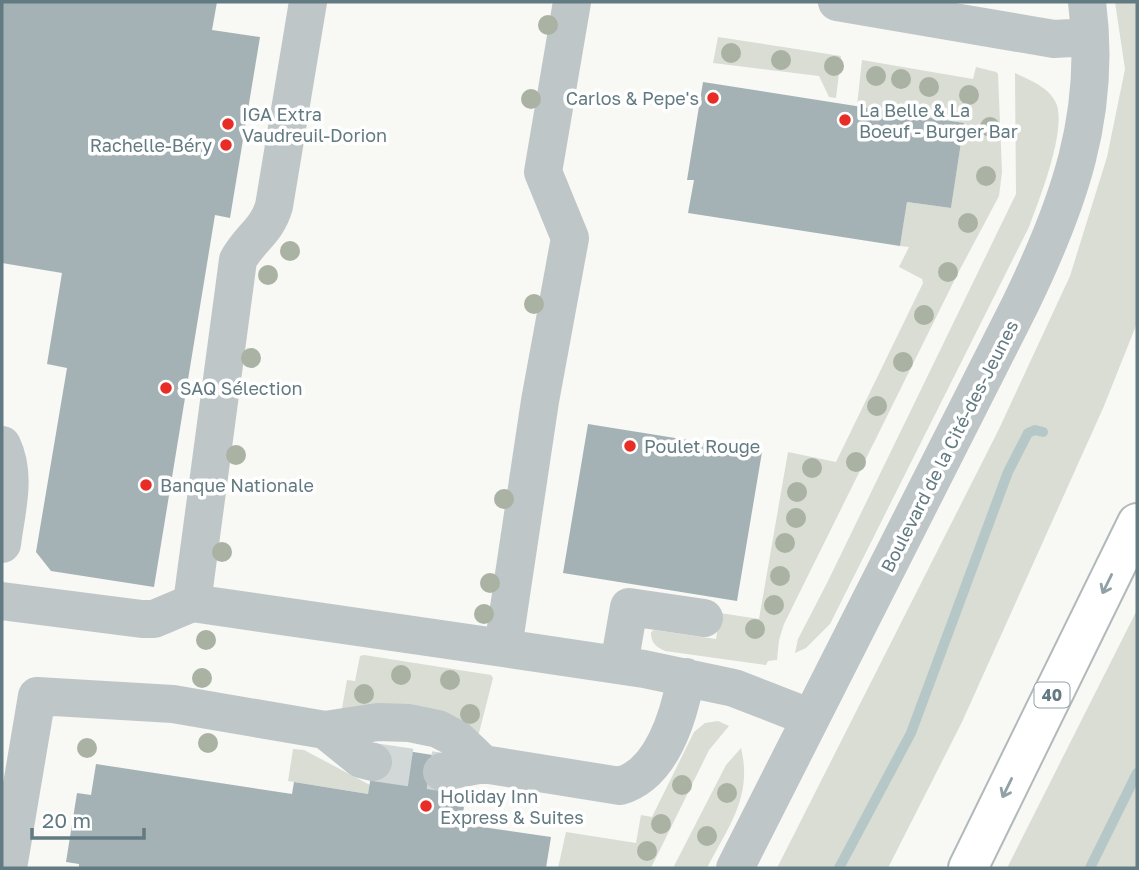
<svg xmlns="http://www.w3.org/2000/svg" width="1139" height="870" font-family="'Golos Text',sans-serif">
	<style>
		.green { fill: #d9ddd4 }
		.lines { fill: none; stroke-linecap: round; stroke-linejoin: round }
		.stream { stroke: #b5c7c7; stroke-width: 10 }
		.building { fill: #a5b2b5 }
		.minor-tunnel { stroke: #d2d8d8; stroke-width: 38; stroke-dasharray: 38 19; stroke-linecap: butt }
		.highway-casing { stroke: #b2b9bb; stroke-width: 42 }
		.minor { stroke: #bfc6c8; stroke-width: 38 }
		.highway { stroke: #fff; stroke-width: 38 }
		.tree { fill: #aab2a4 }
		.oneway { stroke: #91a2a7 }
		.poi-dot { fill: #e82c26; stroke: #fff; stroke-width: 2.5 }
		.labels { text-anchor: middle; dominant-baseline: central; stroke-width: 7; stroke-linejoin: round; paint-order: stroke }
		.shield { fill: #fff; stroke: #91a2a7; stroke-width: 2 }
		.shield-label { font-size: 16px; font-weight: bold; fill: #627a81 }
		.poi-label { font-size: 18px; fill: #627a81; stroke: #fff; text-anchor: start }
		.street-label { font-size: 18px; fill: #627a81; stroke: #fff }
	</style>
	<rect width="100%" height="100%" fill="#f8f8f5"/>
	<!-- green -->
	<path class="green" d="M1115,2H1137V323L1104,406L962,722L888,868H777L999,429L1070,276L1107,157L1125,69Z
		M718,37L841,56L836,98L829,97L819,76L713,63Z
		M862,60L973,79L976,67L996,72L998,74L1002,172L999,196L957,275L784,624L779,640L777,660L768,661L766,665L665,651C655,646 651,643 651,632L654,630L716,639L720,613L759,619L788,452L836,462L923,283L922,279L899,267L909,247L900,246L907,202L951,208L964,123L857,106Z
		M1015,73C1029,80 1047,86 1055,101C1069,125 1039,200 1029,227L830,624L806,648L795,653L798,639L827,583L1016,194Z
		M1137,610V868H1007Z
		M364,655L491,675L493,678L479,733L477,734L341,714L347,680L355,681L360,656Z
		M718,721L729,726L709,750L651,868H558L566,832L636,843L641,815L652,817L694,732L705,723Z
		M741,748C753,797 728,827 707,868H673L726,765Z
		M293,749L304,750L370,785L368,794L288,781Z"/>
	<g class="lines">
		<!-- stream -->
		<path class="stream" d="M839,868L911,733L1008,472L1028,433L1035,430L1043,432
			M1090,868L1137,773"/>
	</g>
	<!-- building -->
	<path class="building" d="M2,2H217L212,30L260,37L230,218L215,215L154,587L51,571L36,552L67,368L47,364L62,273L2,263Z
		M703,82L964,123L951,208L907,202L900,246L688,213L694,180H687Z
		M588,424L762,452L737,601L563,573Z
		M376,746L445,757L438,803L464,807L461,824L551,837L546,868H79V864L66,862L77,793L91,795L96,764L292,794L294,782L368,794Z"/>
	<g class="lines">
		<!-- minor-tunnel -->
		<path class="minor-tunnel" d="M373,762L442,772"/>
		<defs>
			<path id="highway" d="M968,868L1137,523"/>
		</defs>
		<!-- highway casing -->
		<use href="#highway" class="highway-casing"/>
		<!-- minor -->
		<path class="minor" d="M308,2L274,206C267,231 249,239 238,260L192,603L503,648
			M572,2L543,172L570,238L540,401L503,648L644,669L734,688L811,718
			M837,2L1054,39L1090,37
			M2,445C17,476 6,511 2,544
			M2,601L142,619H154L192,603
			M619,665L629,607L704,618
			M325,730L361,759L373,762
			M442,772L483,764
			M8,868L37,696L173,704L325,730L378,722L409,723L438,729L457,739L483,764L620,786C662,774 679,716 686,677
			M735,868L1020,305C1068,206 1102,114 1087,2"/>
		<!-- highway -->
		<use href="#highway" class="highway"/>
	</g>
	<!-- trees -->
	<g class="tree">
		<circle cx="548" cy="25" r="10"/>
		<circle cx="731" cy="53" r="10"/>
		<circle cx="781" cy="60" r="10"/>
		<circle cx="834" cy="66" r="10"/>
		<circle cx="876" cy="76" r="10"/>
		<circle cx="901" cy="79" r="10"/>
		<circle cx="929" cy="87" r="10"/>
		<circle cx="969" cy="95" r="10"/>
		<circle cx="531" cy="99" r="10"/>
		<circle cx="990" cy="127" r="10"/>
		<circle cx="986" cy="176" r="10"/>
		<circle cx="968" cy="223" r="10"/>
		<circle cx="290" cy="251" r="10"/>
		<circle cx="948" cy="272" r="10"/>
		<circle cx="268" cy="275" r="10"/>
		<circle cx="534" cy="304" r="10"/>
		<circle cx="924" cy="315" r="10"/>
		<circle cx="251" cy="358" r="10"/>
		<circle cx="903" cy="362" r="10"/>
		<circle cx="877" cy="406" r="10"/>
		<circle cx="236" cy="455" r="10"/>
		<circle cx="856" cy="462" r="10"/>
		<circle cx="812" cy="468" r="10"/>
		<circle cx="797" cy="492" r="10"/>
		<circle cx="504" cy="499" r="10"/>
		<circle cx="796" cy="518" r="10"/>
		<circle cx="785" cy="543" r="10"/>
		<circle cx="222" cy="552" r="10"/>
		<circle cx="780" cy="576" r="10"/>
		<circle cx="490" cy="583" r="10"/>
		<circle cx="774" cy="605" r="10"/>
		<circle cx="484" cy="614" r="10"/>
		<circle cx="755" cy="629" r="10"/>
		<circle cx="206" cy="640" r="10"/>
		<circle cx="401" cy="675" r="10"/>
		<circle cx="202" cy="678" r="10"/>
		<circle cx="450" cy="680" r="10"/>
		<circle cx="364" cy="694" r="10"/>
		<circle cx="470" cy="714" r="10"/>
		<circle cx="208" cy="743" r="10"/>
		<circle cx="87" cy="748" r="10"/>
		<circle cx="682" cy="785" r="10"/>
		<circle cx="727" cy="793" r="10"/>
		<circle cx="661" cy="824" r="10"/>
		<circle cx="707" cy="836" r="10"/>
		<circle cx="647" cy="851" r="10"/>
	</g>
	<!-- one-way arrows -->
	<defs><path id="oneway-shaft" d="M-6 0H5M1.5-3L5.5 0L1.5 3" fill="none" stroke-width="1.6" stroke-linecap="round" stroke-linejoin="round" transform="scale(1.75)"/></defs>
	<g class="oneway">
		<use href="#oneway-shaft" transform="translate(1107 584) rotate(116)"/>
		<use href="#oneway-shaft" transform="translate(1007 788) rotate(116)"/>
	</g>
	<!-- markers -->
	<g class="poi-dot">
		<circle cx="713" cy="98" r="7"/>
		<circle cx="845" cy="120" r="7"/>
		<circle cx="228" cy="124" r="7"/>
		<circle cx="226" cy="145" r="7"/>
		<circle cx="166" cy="388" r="7"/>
		<circle cx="630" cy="446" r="7"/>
		<circle cx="146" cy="485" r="7"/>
		<circle cx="426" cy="806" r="7"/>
	</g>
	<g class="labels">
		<!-- shield labels -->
		<rect class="shield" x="1034.5" y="682.5" width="35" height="25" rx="5"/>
		<g class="shield-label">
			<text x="1052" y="695">40</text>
		</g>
		<!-- poi labels -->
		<g class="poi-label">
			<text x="699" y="98" text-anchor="end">Carlos &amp; Pepe's</text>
			<text x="859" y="110">La Belle &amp; La<tspan x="859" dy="21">Boeuf - Burger Bar</tspan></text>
			<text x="242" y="114">IGA Extra<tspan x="242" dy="21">Vaudreuil-Dorion</tspan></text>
			<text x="212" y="145" text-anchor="end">Rachelle-Béry</text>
			<text x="180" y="388">SAQ Sélection</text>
			<text x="644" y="446">Poulet Rouge</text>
			<text x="160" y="485">Banque Nationale</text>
			<text x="440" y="796">Holiday Inn<tspan x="440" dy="21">Express &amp; Suites</tspan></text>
		</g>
		<!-- street labels -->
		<g class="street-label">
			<text transform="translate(949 446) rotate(-63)">Boulevard de la Cité-des-Jeunes</text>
		</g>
	</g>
	<!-- border -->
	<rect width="1139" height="870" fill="none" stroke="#627a81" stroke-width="7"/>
	<!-- scale -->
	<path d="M32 828v10h112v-10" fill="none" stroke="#627a81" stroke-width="3.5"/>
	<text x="42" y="828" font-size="21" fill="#627a81" stroke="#ffffff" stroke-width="5" paint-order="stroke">20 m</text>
</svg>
